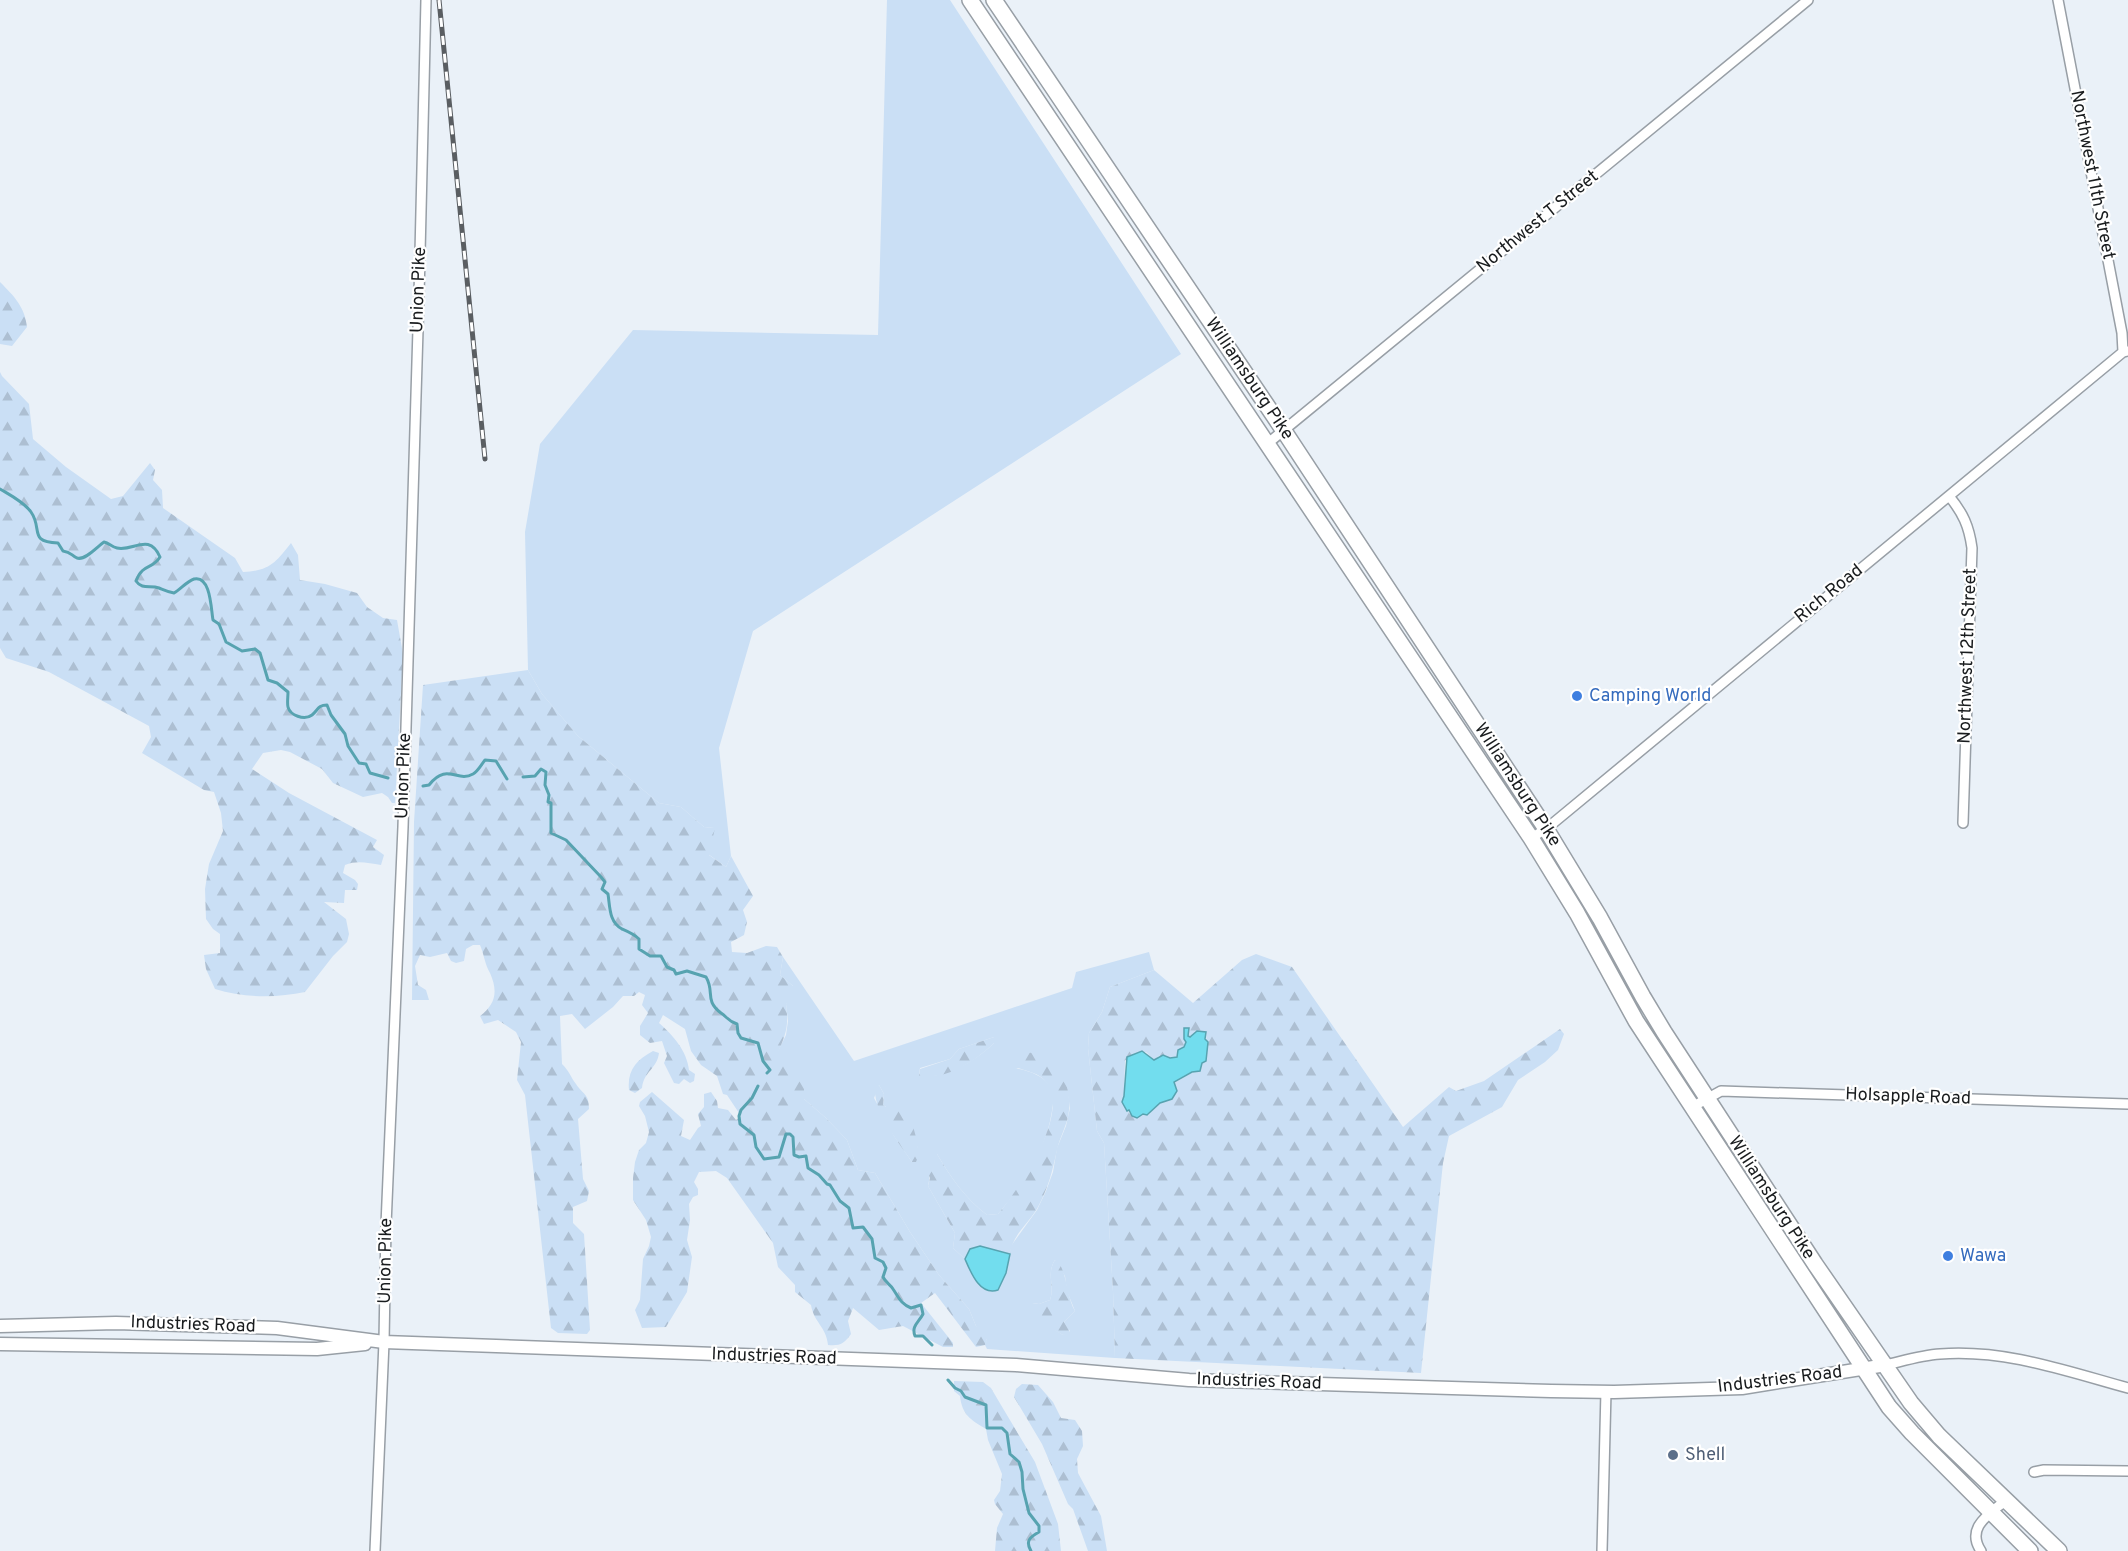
<svg xmlns="http://www.w3.org/2000/svg" width="2128" height="1551" font-family="Overpass,sans-serif">
	<style>
		.grass { fill: #cadff5; fill-rule: evenodd }
		.forest { fill: url(#forest-firs); fill-rule: evenodd }
		.water { fill: #72ddee; stroke: #57a3b0; stroke-width: 1.5 }
		.lines { fill: none; stroke-linecap: round; stroke-linejoin: round }
		.stream { stroke: #57a3b0; stroke-width: 3 }
		.minor-casing { stroke: #989fa6; stroke-width: 12 }
		.tertiary-casing { stroke: #989fa6; stroke-width: 15 }
		.primary-casing { stroke: #989fa6; stroke-width: 18 }
		.minor { stroke: #fff; stroke-width: 9 }
		.tertiary { stroke: #fff; stroke-width: 12 }
		.primary { stroke: #fff; stroke-width: 15 }
		.rail-casing { stroke: #5a5e62; stroke-width: 5 }
		.rail { stroke: #fff; stroke-width: 3; stroke-dasharray: 9; stroke-linecap: butt }
		.shop-dot { fill: #3f7fe0; stroke: #fff; stroke-width: 2 }
		.service-dot { fill: #5c6f8a; stroke: #fff; stroke-width: 2 }
		.labels { text-anchor: middle; dominant-baseline: central; stroke-width: 4.5; stroke-linejoin: round; paint-order: stroke }
		.street-label { font-size: 18px; fill: #191c1e; stroke: #fff }
		.shop-label { font-size: 18px; fill: #366cbe; stroke: #fff; text-anchor: start }
		.service-label { font-size: 18px; fill: #4e5e75; stroke: #fff; text-anchor: start }
	</style>
	<defs>
		<pattern id="forest-firs" width="22" height="20" patternUnits="userSpaceOnUse" patternTransform="scale(1.5)"><rect width="22" height="20" fill="#cadff5"/><path d="M5 1l3.5 6h-7zM16 11l3.5 6h-7z" fill="#adbfd2"/></pattern>
	</defs>
	<rect width="100%" height="100%" fill="#eaf1f8"/>
	<!-- grass -->
	<path class="grass" d="M887,0H950L1181,354L753,631L719,748L731,856L726,867L708,854L714,828L704,827L681,807L659,803L578,736L542,694L528,670L525,532L540,444L633,330L878,335Z
		M1149,952L1154,970L1110,987L1102,1012L1089,1033L1088,1048L1097,1131L1104,1143L1113,1291L1115,1358L987,1349L985,1345L987,1340L976,1326L969,1309L939,1275L910,1232L875,1173L858,1170L847,1140L826,1118L804,1099L776,1055L786,1035L788,1021L786,1004L793,986L780,975L783,957L854,1061L1072,988L1076,972ZM994,1037V1043C977,1060 943,1081 919,1075L920,1068L950,1059L959,1049ZM1015,1068L1060,1071L1067,1089L1070,1108L1066,1126L1057,1148L1053,1172L1046,1191L1037,1210L1011,1246L1006,1273L973,1276L965,1259L953,1248L955,1233L928,1186C932,1170 927,1170 937,1154C951,1178 965,1198 987,1215L998,1214C1023,1185 1046,1150 1052,1111C1052,1107 1054,1101 1054,1097C1052,1078 1031,1071 1015,1068ZM879,1085L884,1094L883,1105L903,1118L915,1139L918,1149L912,1162L894,1136L874,1098ZM1055,1260L1065,1276L1067,1291L1075,1311L1064,1322L1070,1331L1063,1335L1055,1330L1054,1323L1032,1303L1039,1304L1050,1300C1055,1285 1046,1274 1055,1260Z"/>
	<!-- forest -->
	<path class="forest" d="M0,282C14,296 25,307 27,327L12,346L0,344Z
		M0,372L2,376L29,404L33,439L66,467L111,499L123,496L150,463L155,470L153,480L162,490L163,508L235,558L243,572C270,571 276,562 291,543L298,555L300,580L325,584L357,593L367,607L383,618L397,620L403,654L395,803H392L388,797L382,793L363,797L333,783L322,769L290,752L281,750L263,753L252,769L289,793L377,840L373,847L384,855L381,865C368,863 357,860 345,865L343,873L355,880L358,884L357,890H345L344,903L324,902L346,919L349,934L347,942L333,956L305,992C277,998 243,998 215,989L206,969L204,955L220,953V934L213,929L206,919L205,889L209,864L223,831L221,813L214,792L204,790L142,753L151,737L149,726L49,672L6,658L0,648Z
		M528,670L542,694L578,736L659,803L681,807L704,827L715,828L709,855L726,867L731,856L753,896L743,910L747,922L744,935L731,942L732,952L747,953L766,946L777,947L783,957L780,975L793,986V997L786,1004C789,1028 786,1033 777,1055L790,1060L804,1075V1099L826,1118L847,1140L858,1170L875,1173L910,1232L939,1275L969,1309L976,1326L985,1331L987,1341L985,1345L976,1347L935,1293L921,1303L953,1343V1347H943L903,1326L879,1330L853,1308L848,1321L851,1334C844,1344 840,1346 828,1345C826,1326 814,1323 811,1305L795,1292V1285L778,1267L773,1243L727,1178L716,1171L699,1172L694,1182L698,1189V1195L693,1197L689,1204L690,1220L687,1240L692,1257L687,1292L666,1327L642,1328L635,1310L640,1300L643,1259L649,1246L651,1237L646,1220L633,1200V1178L635,1162L639,1150L646,1143L649,1132L645,1116L639,1106L640,1102L652,1092L684,1120L681,1136L690,1140L698,1128L701,1126L698,1114L704,1107V1094L711,1092L717,1101L718,1108L728,1110L736,1120L741,1116L727,1095L723,1094L717,1076L701,1065L691,1051L685,1029L663,1015L659,1023C673,1035 687,1051 689,1070L695,1074L694,1081L690,1083L684,1079L679,1084L674,1083L664,1063L667,1056L662,1041L650,1043L640,1035V1026L648,1013L642,1005L645,995L639,992L634,996H623L613,1007L585,1029L572,1014L560,1016L562,1064C570,1072 570,1076 576,1084C583,1095 589,1093 589,1109L578,1119L583,1179L589,1191L587,1201L573,1207V1223L584,1234L590,1330L587,1334L558,1333L551,1328L525,1095L517,1080L521,1042L516,1032L498,1020L484,1024L480,1016C496,1004 498,991 490,973C485,965 484,954 480,945H473L466,949L464,961L456,963L451,961L447,953L430,957L420,955L415,966L418,985L426,990L429,1000H412L414,822L423,685Z
		M1256,954L1292,967L1403,1127L1449,1087L1456,1091L1484,1081L1560,1029L1564,1034L1558,1050L1545,1062L1518,1080L1502,1107L1449,1136L1443,1163L1421,1373L1115,1358L1113,1291L1104,1143L1097,1131L1088,1048L1089,1033L1102,1012L1110,987L1154,970L1193,1003L1242,960ZM1188,1030V1036L1190,1037L1197,1031L1206,1033L1207,1056L1195,1071L1174,1083L1177,1091L1172,1098L1160,1103L1148,1115L1130,1114L1122,1102L1124,1096L1125,1061L1129,1056L1146,1052L1154,1060L1159,1056L1170,1058L1177,1057L1184,1048Z
		M994,1037V1043C974,1062 947,1080 919,1076L920,1069L950,1059L959,1049Z
		M1010,1049C1020,1050 1046,1055 1054,1062C1065,1071 1071,1097 1069,1110C1068,1124 1060,1136 1057,1150C1052,1172 1049,1186 1038,1207C1030,1222 1012,1235 1010,1254L980,1246L970,1249L965,1259L953,1248L955,1233L928,1186L930,1178L928,1173L932,1153L937,1154C951,1178 965,1198 987,1215L998,1214C1019,1189 1070,1114 1047,1083C1037,1069 1020,1073 1009,1061Z
		M653,1051L659,1053C657,1069 644,1071 642,1088L635,1093L629,1090C627,1071 636,1060 653,1051Z
		M879,1085L884,1094L883,1105L886,1107L897,1102L903,1118L911,1119C914,1132 922,1150 916,1162H912C899,1143 873,1111 875,1088Z
		M1055,1260C1067,1266 1066,1297 1075,1311L1064,1322L1069,1328V1334L1063,1335L1054,1330V1323C1042,1324 1035,1316 1027,1308L1032,1303L1039,1304L1050,1300C1055,1285 1046,1274 1055,1260Z
		M954,1381L983,1382L991,1388L998,1400L1035,1462L1058,1524L1061,1551H995L997,1528L1003,1514L995,1504L994,1500L1000,1491L1002,1474L988,1440L986,1429C971,1420 962,1415 960,1396L954,1391Z
		M1022,1384L1038,1385L1053,1402L1061,1418L1075,1420L1082,1431L1083,1446L1077,1459L1078,1473L1101,1516L1107,1551H1088L1073,1509L1068,1504L1042,1444L1014,1397L1016,1389Z"/>
	<!-- water -->
	<path class="water" d="M1184,1028H1189L1188,1036L1190,1037L1197,1031L1206,1032L1205,1039L1208,1042L1206,1061L1202,1063L1200,1071L1192,1072L1174,1082L1177,1091L1172,1099L1160,1103L1147,1115L1143,1114L1137,1118L1132,1116L1129,1110L1127,1111L1122,1102L1124,1096L1127,1057L1142,1051L1154,1060L1163,1055L1170,1058L1177,1057L1178,1050L1184,1047L1186,1042L1184,1039Z
		M980,1246L1010,1254L1006,1273L998,1290C980,1296 971,1273 965,1259L970,1249Z"/>
	<g class="lines">
		<!-- stream -->
		<path class="stream" d="M0,489C10,495 24,502 31,512C43,529 28,542 58,543L63,551C71,552 71,555 77,558C85,561 98,546 104,542C109,543 112,547 117,548C133,552 149,532 160,557C152,570 143,563 136,581C142,590 150,585 159,588C164,590 168,592 174,593C181,589 186,582 194,579C211,575 211,610 213,620L219,624L226,642L242,651L255,649L260,653L268,680L277,683L288,692C288,697 287,703 288,707C290,715 304,721 312,715C318,710 318,705 327,705L331,715L345,734L348,746L359,763L366,764L370,773L388,778
			M523,777L535,776L541,769L546,772L545,785L549,795L548,802L551,803V833L566,840L601,877L605,882L602,889L608,894C610,907 609,922 622,929C629,932 634,934 639,939V949L650,956H661L667,967L674,970L676,974L687,971L706,977C715,992 704,1000 721,1013C727,1017 728,1021 737,1024L738,1033L741,1038L758,1043L763,1061L770,1070L767,1073
			M423,786L429,785C447,762 457,783 473,774C478,771 481,765 485,760L496,761L507,779
			M758,1086L752,1098L741,1110L739,1116L740,1124L754,1135L756,1147L764,1159L779,1157L786,1134H790L793,1137L794,1155L799,1157L806,1156L808,1168L819,1175L827,1184L830,1185L840,1201L849,1208L853,1228L863,1227L872,1239L875,1258L883,1262L886,1268L883,1277C886,1283 890,1284 893,1289C899,1298 901,1304 911,1308L921,1305L923,1314C919,1322 911,1326 915,1336H923L932,1345
			M948,1380L955,1388L961,1391L965,1397L986,1405L987,1428H1002L1007,1433L1010,1454L1019,1462L1022,1472L1023,1489L1029,1513L1039,1526V1532C1030,1537 1025,1541 1031,1551"/>
		<defs>
			<path id="minor" d="M2058,0L2122,333L2123,352
				M1267,444L1808,0
				M1949,496C1963,513 1969,526 1972,548L1963,823
				M1531,838L1546,829L2123,352L2128,351
				M1692,1107L1721,1091L2128,1104
				M1886,1365C1903,1361 1922,1355 1940,1354C2005,1349 2066,1371 2128,1388
				M2034,1472L2044,1470L2128,1471
				M375,1551L384,1342L386,1225L403,827L419,296L426,0
				M1602,1551L1606,1391
				M1981,1551C1965,1527 1990,1514 2006,1500"/>
			<path id="tertiary" d="M0,1326L116,1323L277,1328L384,1342L1016,1365L1189,1380L1551,1391L1614,1392L1742,1388L1886,1365
				M0,1344L317,1349L365,1344"/>
			<path id="primary" d="M970,0L1531,838L1577,913L1636,1021L1889,1407L1912,1433L2030,1551
				M994,0L1284,431L1546,829L1600,918L1643,997L1664,1032L1815,1264L1911,1403L1939,1436L2059,1551"/>
		</defs>
		<!-- minor casing -->
		<use href="#minor" class="minor-casing"/>
		<!-- tertiary casing -->
		<use href="#tertiary" class="tertiary-casing"/>
		<!-- primary casing -->
		<use href="#primary" class="primary-casing"/>
		<!-- minor -->
		<use href="#minor" class="minor"/>
		<!-- tertiary -->
		<use href="#tertiary" class="tertiary"/>
		<!-- primary -->
		<use href="#primary" class="primary"/>
		<defs>
			<path id="rail" d="M439,0L485,459"/>
		</defs>
		<!-- rail casing -->
		<use href="#rail" class="rail-casing"/>
		<!-- rail -->
		<use href="#rail" class="rail"/>
	</g>
	<!-- markers -->
	<g class="shop-dot">
		<circle cx="1577" cy="696" r="6"/>
		<circle cx="1948" cy="1256" r="6"/>
	</g>
	<circle class="service-dot" cx="1673" cy="1455" r="6"/>
	<g class="labels">
		<!-- street labels -->
		<g class="street-label">
			<text transform="translate(2092 175) rotate(79)">Northwest 11th Street</text>
			<text transform="translate(1538 222) rotate(-39)">Northwest T Street</text>
			<text transform="translate(419 290) rotate(-88)">Union Pike</text>
			<text transform="translate(1249 379) rotate(56)">Williamsburg Pike</text>
			<text transform="translate(1829 594) rotate(-39)">Rich Road</text>
			<text transform="translate(1968 656) rotate(-88)">Northwest 12th Street</text>
			<text transform="translate(404 776) rotate(-88)">Union Pike</text>
			<text transform="translate(1517 785) rotate(57)">Williamsburg Pike</text>
			<text transform="translate(1908 1097) rotate(2)">Holsapple Road</text>
			<text transform="translate(1771 1198) rotate(57)">Williamsburg Pike</text>
			<text transform="translate(386 1261) rotate(-89)">Union Pike</text>
			<text transform="translate(193 1325) rotate(2)">Industries Road</text>
			<text transform="translate(774 1357) rotate(2)">Industries Road</text>
			<text transform="translate(1780 1380) rotate(-7)">Industries Road</text>
			<text transform="translate(1259 1382) rotate(2)">Industries Road</text>
		</g>
		<!-- shop labels -->
		<g class="shop-label">
			<text x="1589" y="696">Camping World</text>
			<text x="1960" y="1256">Wawa</text>
		</g>
		<!-- service labels -->
		<g class="service-label">
			<text x="1685" y="1455">Shell</text>
		</g>
	</g>
</svg>
